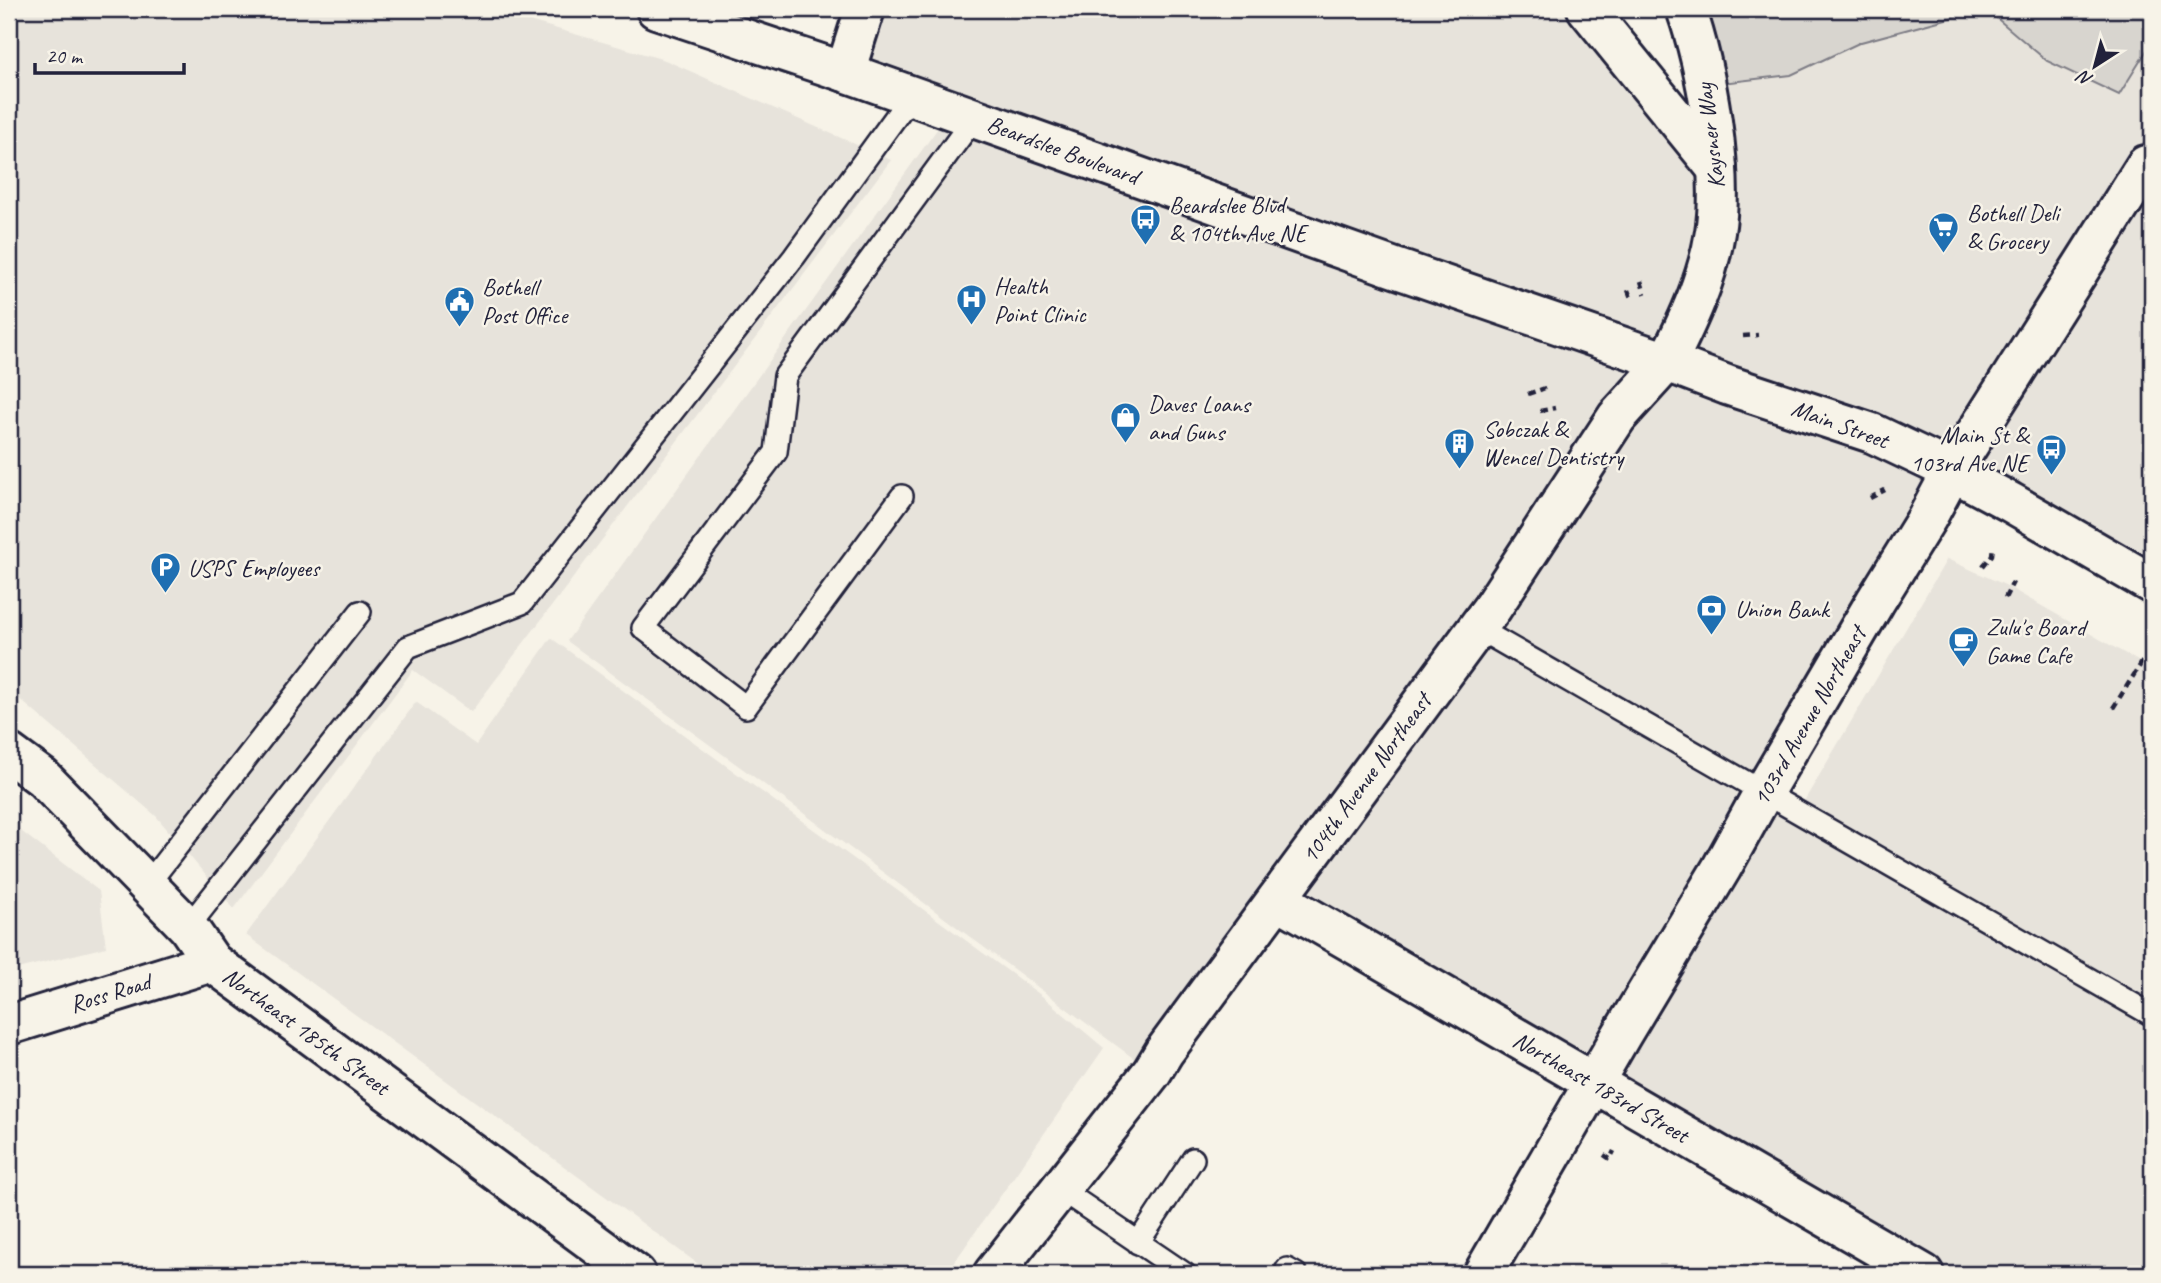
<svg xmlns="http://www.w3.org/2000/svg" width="2161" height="1283" font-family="Caveat,sans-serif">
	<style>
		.built { fill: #e7e3db }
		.green { fill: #d8d5cf; stroke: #7d7c85; stroke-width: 2 }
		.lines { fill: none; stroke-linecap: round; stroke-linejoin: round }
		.service-casing { stroke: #22223b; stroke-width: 26 }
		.minor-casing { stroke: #22223b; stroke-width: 44 }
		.tertiary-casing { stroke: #22223b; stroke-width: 44 }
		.secondary-casing { stroke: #22223b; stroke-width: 44 }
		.path { stroke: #22223b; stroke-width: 4.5; stroke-dasharray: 7 5; stroke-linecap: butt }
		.service { stroke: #f7f3e8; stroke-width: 21 }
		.minor { stroke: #f7f3e8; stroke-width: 38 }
		.tertiary { stroke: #f7f3e8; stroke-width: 38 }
		.secondary { stroke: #f7f3e8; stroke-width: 38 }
		.labels { text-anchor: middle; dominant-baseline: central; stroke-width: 5; stroke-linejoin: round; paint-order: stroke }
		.street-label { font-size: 24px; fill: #22223b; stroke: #f7f3e8 }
		.poi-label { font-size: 24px; fill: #22223b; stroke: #f7f3e8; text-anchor: start }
	</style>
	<rect width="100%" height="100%" fill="#f7f3e8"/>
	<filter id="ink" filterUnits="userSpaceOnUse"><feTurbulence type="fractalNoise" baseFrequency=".0143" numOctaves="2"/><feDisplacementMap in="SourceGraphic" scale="14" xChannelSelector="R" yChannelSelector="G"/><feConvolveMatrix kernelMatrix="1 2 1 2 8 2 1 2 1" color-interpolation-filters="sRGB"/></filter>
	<g filter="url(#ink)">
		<!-- built -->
		<path class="built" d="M9,9H488L665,60L891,160L471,712L413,670L234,909L156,816L9,690Z
			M889,9H1587L1716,168L1705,85L1790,75L1861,42L1986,9L2047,61L2119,94L2152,42V584L1952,471L1763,793L2152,1015V1274H1924L1277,899L1152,1072L787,801L567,641L951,110L845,72Z
			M1947,559L2005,585L2152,669V1004L1803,803Z
			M551,638L1042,996L1104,1048L946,1274H712L246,935L416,702L476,745Z
			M9,822L99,891L106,947L9,971Z"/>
		<!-- green -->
		<path class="green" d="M1697,9H1983L1861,42L1791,75L1705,85Z
			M1986,9H2152V42L2119,95L2047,61Z"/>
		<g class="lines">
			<defs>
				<path id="service" d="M902,496L746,707L643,628L776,452L785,376L974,118
					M1477,628L2152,1015
					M147,885L360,612
					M188,927L408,647L522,603L794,257L911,96
					M1060,1189L1185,1274
					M1138,1243L1193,1159
					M1287,1269L1296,1274"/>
				<path id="minor" d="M1587,9L1717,169
					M845,72L865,9
					M1277,899L1924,1274
					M9,1025L212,962
					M993,1274L1152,1072L1164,1052L1492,608L1617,417L1667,362
					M1483,1274L1622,1034L1721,869L1763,793L1875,602L1927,518L1952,471L2146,165"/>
				<path id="tertiary" d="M9,753L43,778L188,927L212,962L636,1274"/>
				<path id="secondary" d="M656,9L845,72L1392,267L1667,362L1727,385L1872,433L1952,471L2010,502L2152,584
					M1667,362C1688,321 1708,278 1715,232C1725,172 1706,66 1686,9"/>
			</defs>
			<!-- service casing -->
			<use href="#service" class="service-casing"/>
			<!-- minor casing -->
			<use href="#minor" class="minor-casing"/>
			<!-- tertiary casing -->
			<use href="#tertiary" class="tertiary-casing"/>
			<!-- secondary casing -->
			<use href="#secondary" class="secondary-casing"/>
			<!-- path -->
			<path class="path" d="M1641,281L1645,294
				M1628,290L1631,298
				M1743,336L1758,335
				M1528,394L1545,388
				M1540,411L1555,408
				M1870,498L1885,490
				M1983,566L1992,555L1993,546
				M2005,598L2013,582
				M2113,708L2144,659
				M1604,1155L1610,1159L1614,1151"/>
			<!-- service -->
			<use href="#service" class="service"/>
			<!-- minor -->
			<use href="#minor" class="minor"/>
			<!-- tertiary -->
			<use href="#tertiary" class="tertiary"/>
			<!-- secondary -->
			<use href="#secondary" class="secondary"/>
		</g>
	</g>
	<!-- icons -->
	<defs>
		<symbol id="bus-pin" viewBox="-11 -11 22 30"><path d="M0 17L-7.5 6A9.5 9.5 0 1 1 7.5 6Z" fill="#1f6fb2" stroke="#f7f3e8"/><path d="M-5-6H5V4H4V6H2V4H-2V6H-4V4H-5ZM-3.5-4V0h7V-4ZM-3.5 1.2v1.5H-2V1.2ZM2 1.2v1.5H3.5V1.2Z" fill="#fff"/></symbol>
		<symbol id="supermarket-pin" viewBox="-11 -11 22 30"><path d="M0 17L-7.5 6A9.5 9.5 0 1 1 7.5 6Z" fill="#1f6fb2" stroke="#f7f3e8"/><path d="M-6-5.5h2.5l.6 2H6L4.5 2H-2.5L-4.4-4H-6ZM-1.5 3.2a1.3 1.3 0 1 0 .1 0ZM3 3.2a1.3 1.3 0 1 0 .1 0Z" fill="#fff"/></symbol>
		<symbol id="hospital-pin" viewBox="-11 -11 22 30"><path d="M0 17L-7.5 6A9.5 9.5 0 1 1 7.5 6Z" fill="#1f6fb2" stroke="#f7f3e8"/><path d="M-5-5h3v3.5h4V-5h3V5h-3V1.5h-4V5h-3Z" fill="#fff"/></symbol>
		<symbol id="civic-pin" viewBox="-11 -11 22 30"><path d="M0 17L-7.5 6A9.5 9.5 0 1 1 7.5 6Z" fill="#1f6fb2" stroke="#f7f3e8"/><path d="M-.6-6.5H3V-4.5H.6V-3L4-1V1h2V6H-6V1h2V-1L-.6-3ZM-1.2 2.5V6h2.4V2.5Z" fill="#fff"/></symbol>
		<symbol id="shop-pin" viewBox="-11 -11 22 30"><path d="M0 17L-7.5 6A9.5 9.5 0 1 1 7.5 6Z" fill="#1f6fb2" stroke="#f7f3e8"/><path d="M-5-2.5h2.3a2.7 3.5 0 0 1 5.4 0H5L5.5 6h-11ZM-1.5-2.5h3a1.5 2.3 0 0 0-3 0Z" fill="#fff"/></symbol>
		<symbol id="building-pin" viewBox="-11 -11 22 30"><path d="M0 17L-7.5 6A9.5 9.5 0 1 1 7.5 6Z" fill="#1f6fb2" stroke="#f7f3e8"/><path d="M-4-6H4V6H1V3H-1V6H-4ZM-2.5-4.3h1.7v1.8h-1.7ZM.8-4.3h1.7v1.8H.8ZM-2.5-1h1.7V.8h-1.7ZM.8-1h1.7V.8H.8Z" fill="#fff"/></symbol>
		<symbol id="parking-pin" viewBox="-11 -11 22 30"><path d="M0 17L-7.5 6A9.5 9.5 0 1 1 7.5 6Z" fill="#1f6fb2" stroke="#f7f3e8"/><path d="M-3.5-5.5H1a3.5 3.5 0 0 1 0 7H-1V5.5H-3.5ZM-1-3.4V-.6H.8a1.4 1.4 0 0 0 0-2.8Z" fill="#fff"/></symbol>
		<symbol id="bank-pin" viewBox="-11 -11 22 30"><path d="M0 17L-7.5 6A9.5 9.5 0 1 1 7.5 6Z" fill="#1f6fb2" stroke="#f7f3e8"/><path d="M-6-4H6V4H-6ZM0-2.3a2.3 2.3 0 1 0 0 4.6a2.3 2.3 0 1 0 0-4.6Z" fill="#fff"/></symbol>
		<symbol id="cafe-pin" viewBox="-11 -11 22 30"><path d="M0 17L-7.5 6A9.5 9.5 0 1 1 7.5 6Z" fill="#1f6fb2" stroke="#f7f3e8"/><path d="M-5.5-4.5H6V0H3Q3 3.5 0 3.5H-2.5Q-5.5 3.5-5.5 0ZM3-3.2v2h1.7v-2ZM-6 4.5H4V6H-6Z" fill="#fff"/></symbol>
	</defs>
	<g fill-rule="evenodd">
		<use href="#bus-pin" x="1128" y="202" width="35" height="47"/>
		<use href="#supermarket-pin" x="1926" y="210" width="35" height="47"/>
		<use href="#hospital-pin" x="954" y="282" width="35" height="47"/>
		<use href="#civic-pin" x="442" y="284" width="35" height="47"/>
		<use href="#shop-pin" x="1108" y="400" width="35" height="47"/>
		<use href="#building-pin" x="1442" y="426" width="35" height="47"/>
		<use href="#bus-pin" x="2034" y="432" width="35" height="47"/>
		<use href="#parking-pin" x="148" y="550" width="35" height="47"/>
		<use href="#bank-pin" x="1694" y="592" width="35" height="47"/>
		<use href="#cafe-pin" x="1946" y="624" width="35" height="47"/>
	</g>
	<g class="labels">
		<!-- street labels -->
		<g class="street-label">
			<text transform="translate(1710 136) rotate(-97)">Kaysner Way</text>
			<text transform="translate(1063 150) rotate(20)">Beardslee Boulevard</text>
			<text transform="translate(1840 424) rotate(20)">Main Street</text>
			<text transform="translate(1809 716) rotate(-60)">103rd Avenue Northeast</text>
			<text transform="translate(1366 778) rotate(-54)">104th Avenue Northeast</text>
			<text transform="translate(110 993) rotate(-17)">Ross Road</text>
			<text transform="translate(306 1031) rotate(36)">Northeast 185th Street</text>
			<text transform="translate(1601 1087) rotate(30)">Northeast 183rd Street</text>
		</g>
		<!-- poi labels -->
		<g class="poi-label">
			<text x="1169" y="205">Beardslee Blvd<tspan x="1169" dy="28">&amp; 104th Ave NE</tspan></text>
			<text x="1967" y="213">Bothell Deli<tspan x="1967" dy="28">&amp; Grocery</tspan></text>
			<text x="994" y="286">Health<tspan x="994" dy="28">Point Clinic</tspan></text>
			<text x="482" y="287">Bothell<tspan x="482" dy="28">Post Office</tspan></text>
			<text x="1148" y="404">Daves Loans<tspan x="1148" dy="28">and Guns</tspan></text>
			<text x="1483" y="429">Sobczak &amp;<tspan x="1483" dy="28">Wencel Dentistry</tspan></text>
			<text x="2028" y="435" text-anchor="end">Main St &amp;<tspan x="2028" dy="28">103rd Ave NE</tspan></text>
			<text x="188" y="568">USPS Employees</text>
			<text x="1735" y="609">Union Bank</text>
			<text x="1986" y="627">Zulu's Board<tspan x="1986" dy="28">Game Cafe</tspan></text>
		</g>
	</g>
	<!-- margin -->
	<rect width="2161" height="1283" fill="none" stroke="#f7f3e8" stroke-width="35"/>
	<rect x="18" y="18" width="2126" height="1248" fill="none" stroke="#22223b" stroke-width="2.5" filter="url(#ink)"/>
	<!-- north arrow -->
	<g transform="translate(2095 66) rotate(216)" stroke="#f7f3e8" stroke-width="5" paint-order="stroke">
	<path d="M0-5L12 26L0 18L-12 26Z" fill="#22223b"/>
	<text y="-10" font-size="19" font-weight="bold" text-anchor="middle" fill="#22223b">N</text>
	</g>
	<!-- scale -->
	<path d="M35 63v10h149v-10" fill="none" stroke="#22223b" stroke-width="3.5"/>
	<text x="46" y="63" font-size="21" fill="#22223b" stroke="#f7f3e8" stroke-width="5" paint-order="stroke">20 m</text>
</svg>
